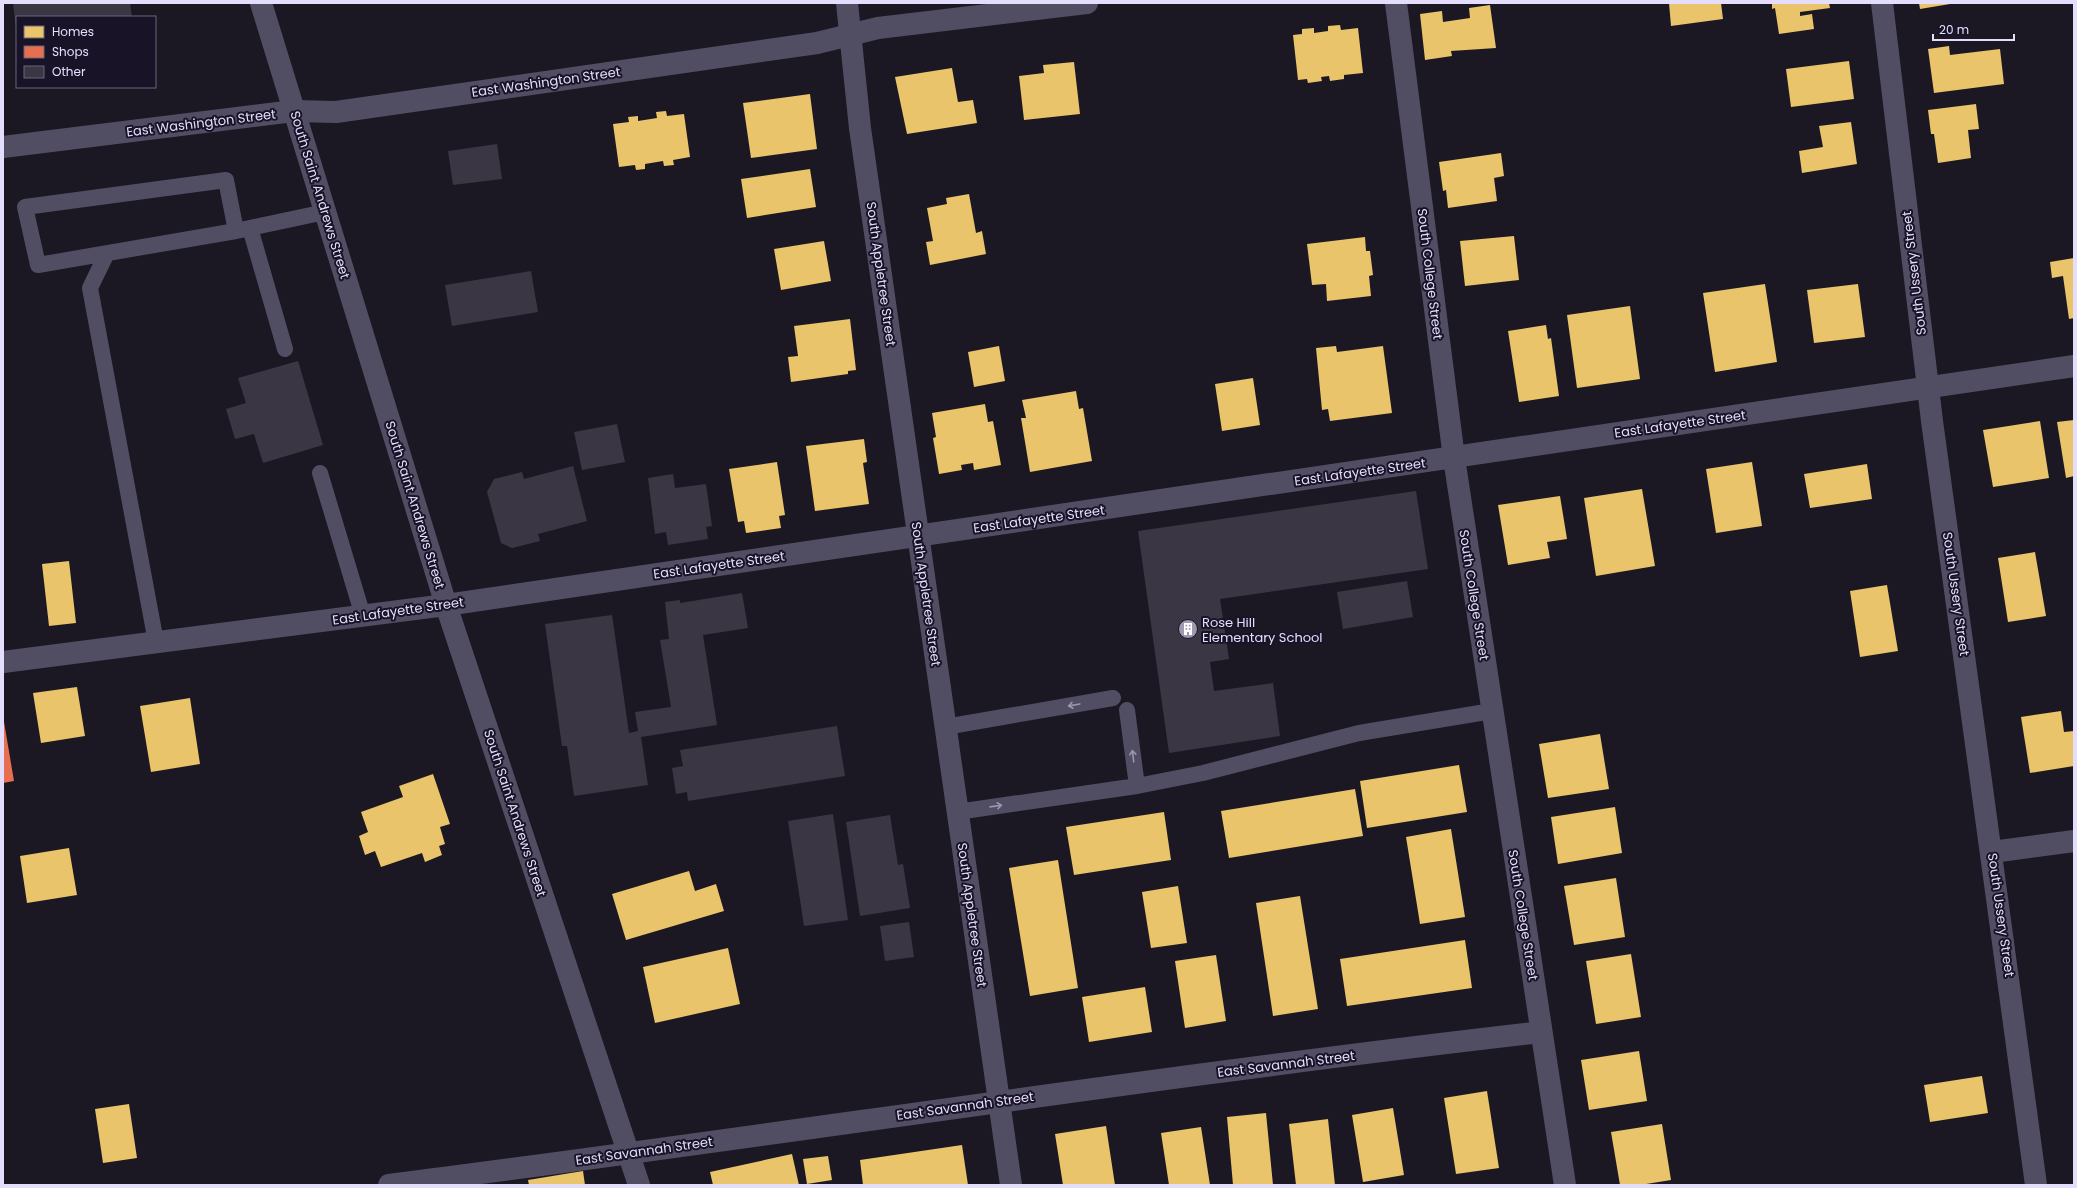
<svg xmlns="http://www.w3.org/2000/svg" width="2077" height="1188" font-family="Poppins,sans-serif">
	<style>
		.homes { fill: #e9c46a }
		.shops { fill: #e76f51 }
		.building { fill: #3b3644 }
		.lines { fill: none; stroke-linecap: round; stroke-linejoin: round }
		.service { stroke: #514e63; stroke-width: 16 }
		.minor { stroke: #514e63; stroke-width: 22 }
		.tertiary { stroke: #514e63; stroke-width: 22 }
		.oneway { stroke: #9b96b0 }
		.labels { text-anchor: middle; dominant-baseline: central; stroke-width: 4; stroke-linejoin: round; paint-order: stroke }
		.street-label { font-size: 13px; fill: #e5ddfc; stroke: #191328 }
		.poi-label { font-size: 13px; fill: #e5ddfc; stroke: #191328; text-anchor: start }
	</style>
	<rect width="100%" height="100%" fill="#1b1823"/>
	<!-- homes -->
	<path class="homes" d="M1669,3H1721L1723,19L1671,26Z
		M1772,3H1829L1830,8L1800,12V16L1812,14L1814,29L1779,34L1775,8L1772,9Z
		M1919,3H1950V4L1920,9Z
		M1490,5L1496,48L1451,51L1452,56L1425,60L1420,14L1442,11L1443,22L1470,18L1469,8Z
		M1340,25L1341,30L1358,28L1363,73L1344,75V79L1330,81L1329,76L1321,77L1322,81L1308,83L1307,79L1298,80L1293,35L1302,34V29L1314,28V33L1328,31V26Z
		M1949,46L1950,55L2000,49L2004,84L1934,93L1928,49Z
		M1849,61L1854,99L1791,107L1786,69Z
		M1074,62L1080,114L1024,120L1019,76L1044,73L1043,65Z
		M952,68L958,102L973,100L977,123L907,134L895,77Z
		M810,94L817,149L751,158L743,103Z
		M1976,104L1979,129L1968,130L1971,158L1938,163L1934,134H1931L1928,110Z
		M666,111L667,116L684,114L690,157L673,160L674,165L664,166L663,161L645,164V169L636,170L635,165L619,167L613,124L629,122L628,117L638,116V121L657,118L656,112Z
		M1851,122L1857,164L1802,173L1799,151L1823,147L1819,126Z
		M1501,153L1504,176L1494,178L1497,201L1448,208L1446,190L1443,191L1439,162Z
		M810,169L816,207L747,218L741,179Z
		M969,194L976,233L982,231L986,254L930,265L926,242L933,241L927,208L947,204L946,198Z
		M1514,236L1519,280L1465,286L1460,241Z
		M1365,237L1366,251H1370L1373,275L1369,276L1371,296L1327,301L1326,284L1312,285L1307,244Z
		M824,241L831,281L781,290L774,249Z
		M2074,258V318L2069,319L2063,276L2052,278L2050,262Z
		M1765,284L1777,362L1715,372L1703,293Z
		M1858,284L1865,337L1814,343L1807,290Z
		M1630,306L1640,379L1577,388L1567,315Z
		M850,319L856,370L848,371V374L791,382L788,357L798,356L794,326Z
		M1546,325L1548,339L1551,338L1559,396L1519,402L1508,331Z
		M999,346L1005,381L974,387L968,352Z
		M1336,346L1337,352L1383,346L1392,413L1330,421L1328,409L1322,410L1316,348Z
		M1253,378L1260,425L1222,431L1215,384Z
		M1076,391L1079,409L1083,408L1092,461L1030,472L1021,418H1026L1022,400Z
		M985,404L988,422L993,421L1001,465L974,470L973,463L961,465L962,470L939,474L933,438L936,437L932,413Z
		M2074,420V476L2066,478L2057,422Z
		M2040,421L2049,478L1993,487L1983,430Z
		M864,439L867,462L863,463L869,504L815,511L806,446Z
		M777,462L785,515L779,516L781,528L746,533L744,521L738,522L729,469Z
		M1752,462L1762,526L1716,533L1706,469Z
		M1867,464L1872,499L1810,508L1804,474Z
		M1642,489L1655,566L1596,576L1584,498Z
		M1560,496L1567,539L1547,542L1550,558L1508,565L1498,505Z
		M2035,552L2046,616L2008,622L1998,558Z
		M69,561L76,623L49,626L42,564Z
		M1887,585L1898,651L1860,657L1850,591Z
		M77,687L85,736L41,743L33,693Z
		M190,698L200,764L151,772L140,706Z
		M2061,711L2064,732L2074,731V766L2030,773L2021,717Z
		M1600,734L1609,789L1548,798L1539,744Z
		M1459,765L1467,812L1367,828L1360,781Z
		M433,774L450,824L440,827L445,844L439,846L442,855L425,862L422,853L381,867L375,851L365,855L359,836L368,832L361,812L403,797L399,786Z
		M1355,789L1363,836L1229,858L1221,811Z
		M1615,807L1622,853L1558,864L1551,817Z
		M1164,812L1171,860L1074,875L1066,827Z
		M1451,829L1465,917L1420,924L1406,837Z
		M69,848L77,895L27,903L20,856Z
		M1058,860L1078,988L1030,996L1009,868Z
		M689,871L695,891L716,884L724,911L626,940L612,894Z
		M1616,878L1625,937L1574,945L1564,886Z
		M1178,886L1187,943L1151,948L1142,892Z
		M1300,896L1318,1009L1273,1016L1256,903Z
		M1465,940L1472,988L1347,1006L1340,959Z
		M728,948L740,1004L655,1023L643,967Z
		M1631,954L1641,1017L1596,1024L1586,961Z
		M1216,955L1226,1021L1185,1028L1175,961Z
		M1145,987L1152,1032L1089,1042L1082,997Z
		M1639,1051L1647,1101L1589,1110L1581,1060Z
		M1982,1076L1988,1113L1930,1122L1924,1085Z
		M1487,1091L1499,1168L1456,1174L1444,1098Z
		M129,1104L137,1158L103,1163L95,1109Z
		M1393,1108L1404,1175L1363,1182L1352,1115Z
		M1266,1113L1273,1185H1233L1227,1117Z
		M1328,1119L1335,1185H1296L1289,1124Z
		M1662,1124L1671,1180L1640,1185H1620L1611,1132Z
		M1106,1126L1115,1185H1063L1055,1134Z
		M1201,1127L1210,1185H1169L1161,1133Z
		M962,1145L968,1185H863L860,1160Z
		M792,1154L799,1185H713L710,1172Z
		M828,1156L832,1180L807,1184L803,1159Z
		M583,1171L585,1185H529L528,1180Z"/>
	<!-- shops -->
	<path class="shops" d="M3,716L14,781L3,783Z"/>
	<!-- building -->
	<path class="building" d="M13,3H130L132,17H17L16,28Z
		M497,144L502,179L453,185L448,151Z
		M531,271L538,312L452,326L445,285Z
		M298,361L323,445L263,463L254,434L235,439L226,409L246,403L238,378Z
		M617,424L625,462L582,470L574,432Z
		M573,466L587,521L538,534L540,541L512,548L501,543L487,492L494,479L522,472L524,479Z
		M673,474L675,488L706,484L712,526L706,527L708,539L668,545L666,532L655,534L648,478Z
		M1416,491L1428,569L1220,599L1229,659L1210,662L1214,691L1273,683L1280,736L1169,753L1138,531Z
		M1407,581L1413,617L1343,629L1337,592Z
		M742,593L748,628L703,635L717,725L641,737L648,785L574,796L567,746H562L545,624L612,615L629,733L638,731L635,712L671,707L660,640L669,639L665,602L680,600V603Z
		M837,726L845,776L688,801L687,792L676,794L672,768L683,766L680,750Z
		M833,814L848,920L804,926L788,821Z
		M890,815L898,865L903,864L910,908L860,916L846,822Z
		M909,922L914,957L885,961L880,926Z"/>
	<g class="lines">
		<!-- service -->
		<path class="service" d="M250,228L285,349
			M236,231L38,265L25,207L226,180L236,231L325,212
			M107,253L90,288L156,642
			M320,473L363,616
			M945,727L1113,698
			M1137,786L1203,773L1359,733L1492,711
			M957,812L1137,786L1127,710"/>
		<!-- minor -->
		<path class="minor" d="M847,3L860,128L1011,1185
			M1396,3L1454,458L1565,1185
			M1882,3L1932,421L2036,1185
			M3,147L294,111L336,112L817,43L878,28L1087,3
			M1992,852L2074,841
			M389,1185C774,1136 1156,1076 1541,1032"/>
		<!-- tertiary -->
		<path class="tertiary" d="M261,3L446,605L639,1185
			M3,662L446,605L2074,366"/>
	</g>
	<!-- one-way arrows -->
	<defs><path id="oneway-shaft" d="M-6 0H5M1.5-3L5.5 0L1.5 3" fill="none" stroke-width="1.6" stroke-linecap="round" stroke-linejoin="round"/></defs>
	<g class="oneway">
		<use href="#oneway-shaft" transform="translate(1074 705) rotate(170)"/>
		<use href="#oneway-shaft" transform="translate(1133 756) rotate(-97)"/>
		<use href="#oneway-shaft" transform="translate(996 806) rotate(-8)"/>
	</g>
	<!-- icons -->
	<defs>
		<symbol id="building-disc" viewBox="-11 -11 22 22"><circle r="9.5" fill="#9e98b0" stroke="#191328"/><path d="M-4-6H4V6H1V3H-1V6H-4ZM-2.5-4.3h1.7v1.8h-1.7ZM.8-4.3h1.7v1.8H.8ZM-2.5-1h1.7V.8h-1.7ZM.8-1h1.7V.8H.8Z" fill="#fff"/></symbol>
	</defs>
	<g fill-rule="evenodd">
		<use href="#building-disc" x="1177" y="618" width="22" height="22"/>
	</g>
	<g class="labels">
		<!-- street labels -->
		<g class="street-label">
			<text transform="translate(546 82) rotate(-8)">East Washington Street</text>
			<text transform="translate(201 123) rotate(-7)">East Washington Street</text>
			<text transform="translate(320 195) rotate(73)">South Saint Andrews Street</text>
			<text transform="translate(1914 273) rotate(-97)">South Ussery Street</text>
			<text transform="translate(881 274) rotate(82)">South Appletree Street</text>
			<text transform="translate(1430 274) rotate(83)">South College Street</text>
			<text transform="translate(1680 424) rotate(-8)">East Lafayette Street</text>
			<text transform="translate(1360 472) rotate(-8)">East Lafayette Street</text>
			<text transform="translate(415 505) rotate(73)">South Saint Andrews Street</text>
			<text transform="translate(1039 519) rotate(-8)">East Lafayette Street</text>
			<text transform="translate(719 565) rotate(-8)">East Lafayette Street</text>
			<text transform="translate(926 594) rotate(82)">South Appletree Street</text>
			<text transform="translate(1956 594) rotate(82)">South Ussery Street</text>
			<text transform="translate(1474 595) rotate(81)">South College Street</text>
			<text transform="translate(398 611) rotate(-8)">East Lafayette Street</text>
			<text transform="translate(515 813) rotate(72)">South Saint Andrews Street</text>
			<text transform="translate(972 915) rotate(82)">South Appletree Street</text>
			<text transform="translate(1523 915) rotate(81)">South College Street</text>
			<text transform="translate(2001 915) rotate(82)">South Ussery Street</text>
			<text transform="translate(1286 1064) rotate(-7)">East Savannah Street</text>
			<text transform="translate(965 1106) rotate(-8)">East Savannah Street</text>
			<text transform="translate(644 1151) rotate(-8)">East Savannah Street</text>
		</g>
		<!-- poi labels -->
		<g class="poi-label">
			<text x="1202" y="622">Rose Hill<tspan x="1202" dy="15">Elementary School</tspan></text>
		</g>
	</g>
	<!-- border -->
	<rect width="2077" height="1188" fill="none" stroke="#e5ddfc" stroke-width="8"/>
	<!-- legend -->
	<rect x="16" y="16" width="140" height="72" fill="#191328" stroke="#6b647d"/>
	<rect x="24" y="26" width="20" height="12" fill="#e9c46a" stroke="#6b647d"/>
	<text x="52" y="36" font-size="12" fill="#e5ddfc">Homes</text>
	<rect x="24" y="46" width="20" height="12" fill="#e76f51" stroke="#6b647d"/>
	<text x="52" y="56" font-size="12" fill="#e5ddfc">Shops</text>
	<rect x="24" y="66" width="20" height="12" fill="#3b3644" stroke="#6b647d"/>
	<text x="52" y="76" font-size="12" fill="#e5ddfc">Other</text>
	<!-- scale -->
	<path d="M1933 34v6h81v-6" fill="none" stroke="#e5ddfc" stroke-width="2"/>
	<text x="1939" y="34" font-size="12" fill="#e5ddfc" stroke="#191328" stroke-width="3" paint-order="stroke">20 m</text>
</svg>
